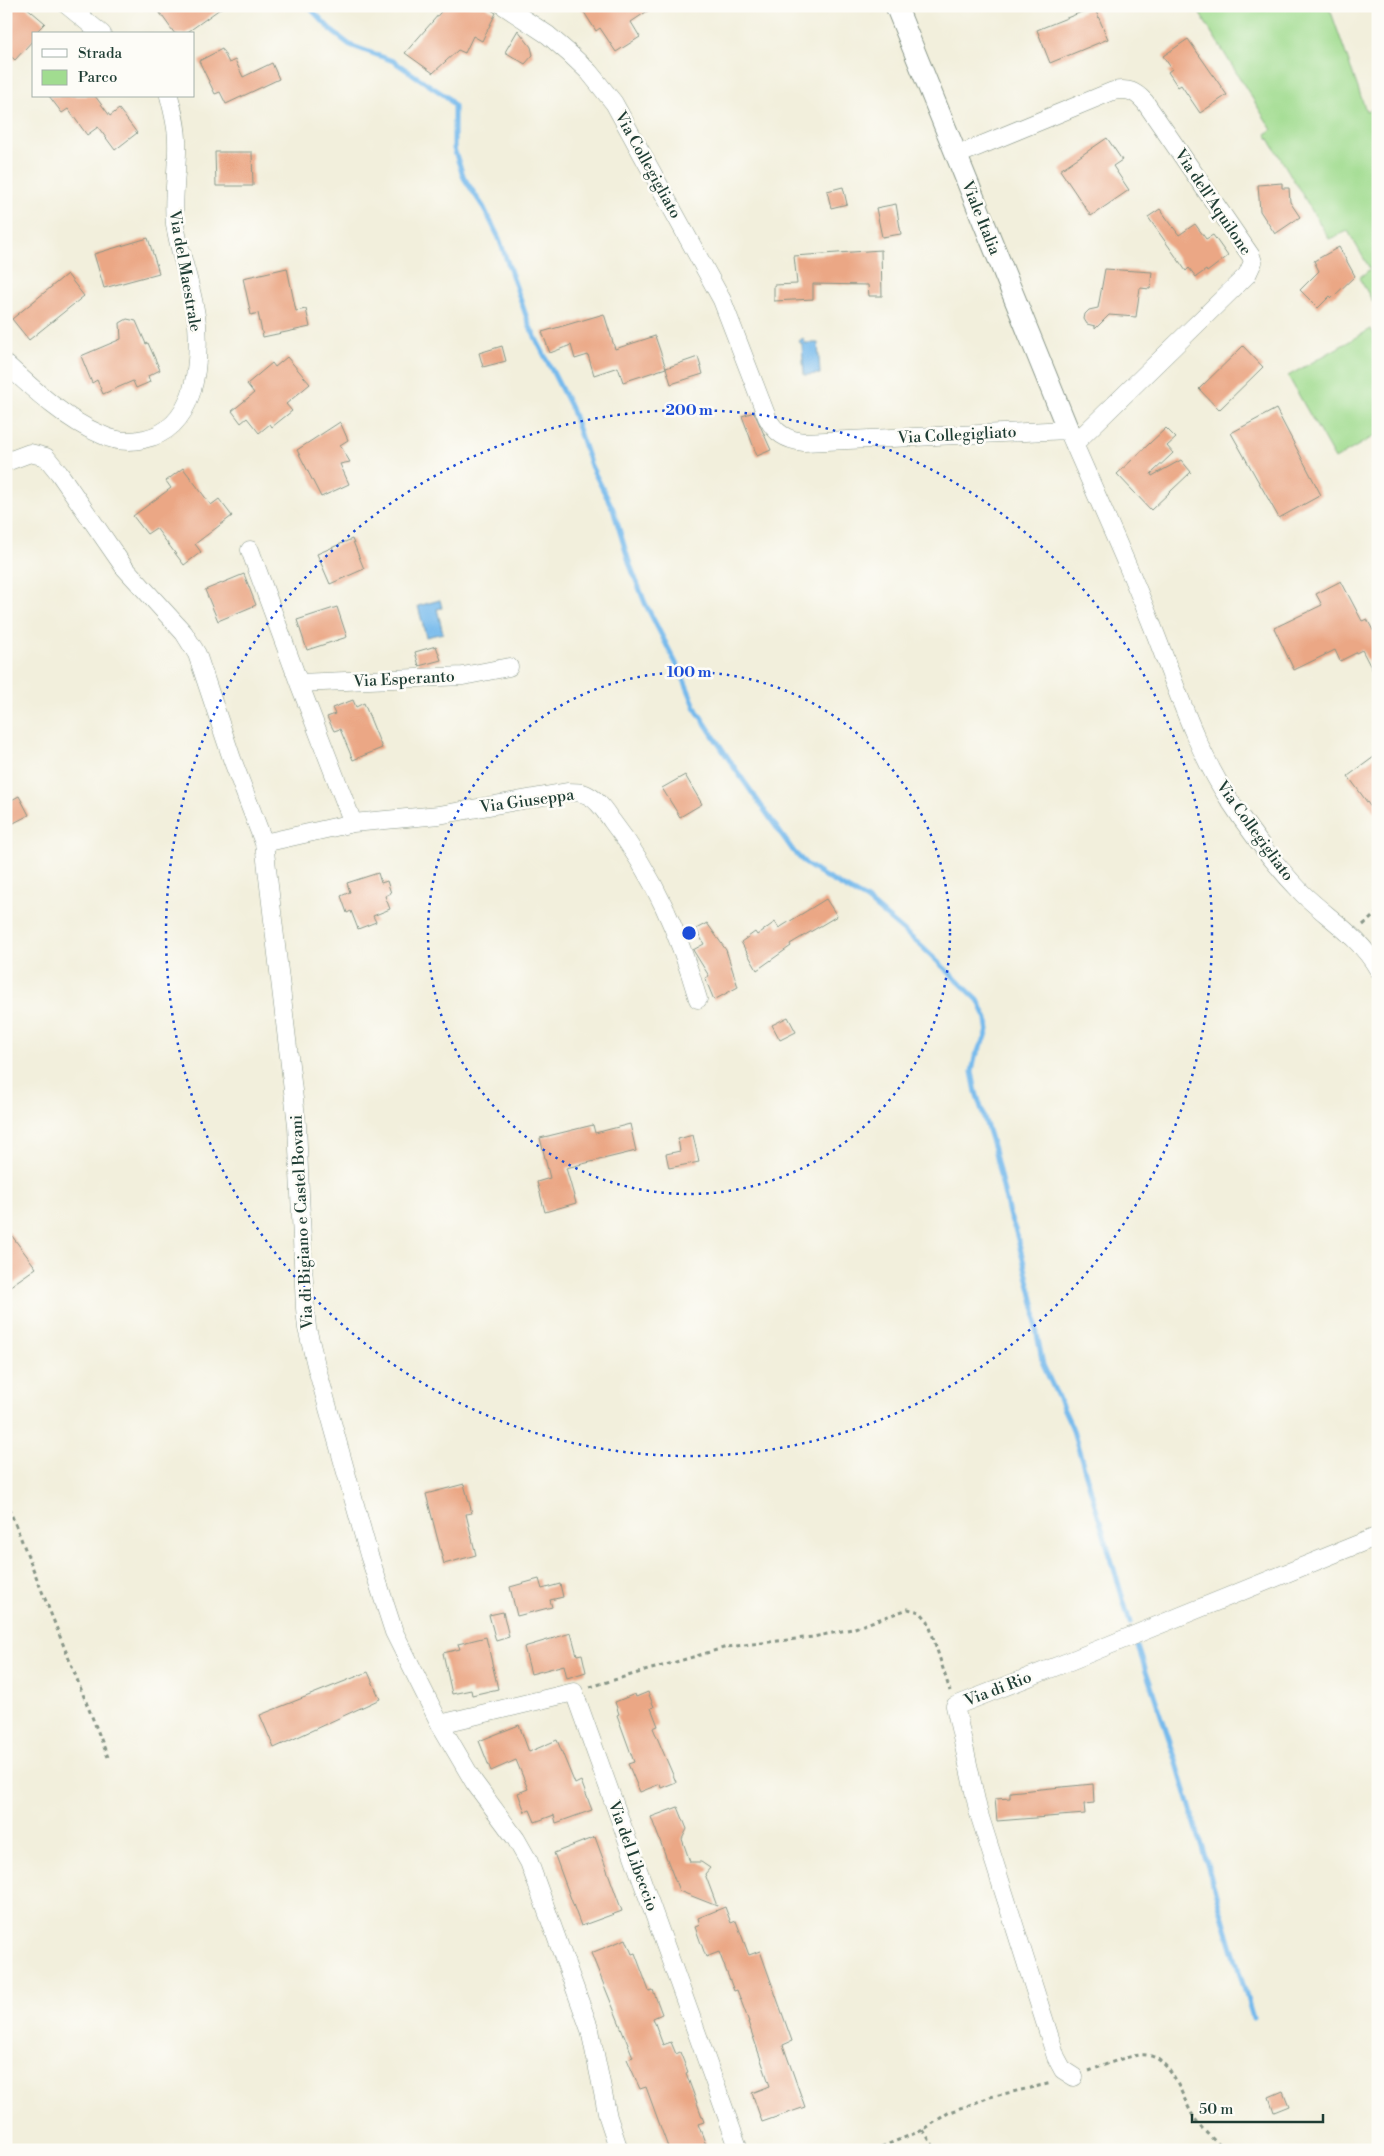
<svg xmlns="http://www.w3.org/2000/svg" width="1384" height="2156" font-family="'Libre Bodoni',serif">
	<style>
		.green { fill: #a1dc90; stroke: #608c62 }
		.water { fill: #76baec; stroke: #4a7c90 }
		.lines { fill: none; stroke-linecap: round; stroke-linejoin: round }
		.stream { stroke: #76baec; stroke-width: 5 }
		.building { fill: #eba785 }
		.minor-casing { stroke: #889688; stroke-width: 19 }
		.tertiary-casing { stroke: #889688; stroke-width: 23 }
		.path { stroke: #889688; stroke-width: 3; stroke-dasharray: 4 4; stroke-linecap: butt }
		.minor { stroke: #fff; stroke-width: 18 }
		.tertiary { stroke: #fff; stroke-width: 21 }
		.ring { fill: none; stroke: #1d4ed8; stroke-width: 2.5; stroke-dasharray: 2.5 5 }
		.labels { text-anchor: middle; dominant-baseline: central; stroke-width: 5; stroke-linejoin: round; paint-order: stroke }
		.street-label { font-size: 16px; fill: #1f3d34; stroke: #fdfcf7 }
		.centre { fill: #1d4ed8; stroke: #fdfcf7; stroke-width: 2.5 }
		.ring-label { font-size: 15px; text-anchor: middle; font-weight: bold; fill: #1d4ed8; stroke: #fdfcf7; stroke-width: 5; stroke-linejoin: round; paint-order: stroke }
	</style>
	<rect width="100%" height="100%" fill="#fdfcf7"/>
	<filter id="ink" filterUnits="userSpaceOnUse"><feTurbulence type="fractalNoise" baseFrequency=".02" numOctaves="2"/><feDisplacementMap in="SourceGraphic" scale="10" xChannelSelector="R" yChannelSelector="G"/><feConvolveMatrix kernelMatrix="1 2 1 2 8 2 1 2 1" color-interpolation-filters="sRGB"/></filter>
	<filter id="wash" filterUnits="userSpaceOnUse"><feTurbulence type="fractalNoise" baseFrequency=".0096" numOctaves="4" result="noise"/><feDisplacementMap in="SourceGraphic" scale="20" xChannelSelector="R" yChannelSelector="G"/><feGaussianBlur stdDeviation="1.12" result="paint"/><feColorMatrix in="noise" values="0 0 0 0 0 0 0 0 0 0 0 0 0 0 0 0 0 1.4 0 .05"/><feComposite in="paint" operator="in"/></filter>
	<g filter="url(#wash)">
		<rect width="100%" height="100%" fill="#f2efdc"/>
		<!-- green -->
		<path class="green" d="M1195,6H1327L1331,12L1366,111L1378,107V310L1359,278L1370,269L1348,231L1329,239L1266,134L1272,130Z
			M1371,329L1378,341V434L1335,459L1288,376Z"/>
		<!-- water -->
		<path class="water" d="M803,338L805,343H818L820,374L804,375L802,345L799,341Z
			M440,600L442,608L437,609L443,633L426,637L418,606Z"/>
		<g class="lines">
			<!-- stream -->
			<path class="stream" d="M308,6L333,32L350,45L393,61L447,97L454,106V149L464,178L484,208L499,238L530,327L571,408L591,466L613,509L630,565L645,603L682,675L697,711L736,770L794,852L806,864L824,876L867,900L920,945L978,1000L987,1019L988,1030L985,1039L975,1057L972,1072L976,1092L994,1149L1009,1214L1016,1232L1035,1307L1036,1329L1043,1365L1072,1427L1130,1623
				M1138,1647L1175,1757L1253,2018"/>
		</g>
		<g id="blocks">
			<!-- building -->
			<path class="building" d="M6,6H25L45,23L34,34V39L15,60L6,52Z
				M155,6H224L185,34H175Z
				M446,6H485L496,13L482,41L473,36L465,53L458,50L433,73L405,53Z
				M580,6H655L631,22L640,37L616,52L600,28L596,31Z
				M1094,7L1108,39L1050,63L1037,30Z
				M518,30L531,47L533,55L525,64L505,52Z
				M1188,39L1227,95L1200,113L1181,85L1178,87L1168,72L1172,69L1163,56Z
				M222,49L229,63L235,60L243,77L272,63L279,79L226,104L220,92L215,94L199,61Z
				M49,96H95L110,116L119,109L137,133L115,150L98,127L87,135L68,109L62,113Z
				M1107,138L1122,160L1113,166L1129,190L1091,216L1060,170Z
				M215,152H252L253,186H216Z
				M1282,183V188H1289L1290,202L1300,217L1275,234L1260,211L1258,185Z
				M843,187L847,204L831,208L827,191Z
				M896,204L901,234L882,237L876,208Z
				M1160,209L1179,235L1195,224L1206,239L1213,235L1228,256L1207,272L1206,270L1196,277L1189,268L1186,271L1148,217Z
				M148,238L159,273L104,288L94,254Z
				M1339,247L1355,276L1332,298L1330,296L1318,308L1300,290L1319,271L1314,261Z
				M881,250L882,296H869L868,285L813,284V299L774,301V285L797,284L794,256Z
				M287,268L296,311L306,309L310,327L263,337L258,313L251,315L243,278Z
				M1105,269L1152,272L1150,289L1140,288L1136,317L1109,315L1095,329V326L1087,324L1084,319L1085,314L1089,310L1098,308Z
				M67,274L84,296L29,340L12,319Z
				M604,314L615,349L655,336L666,368L623,382L618,367L594,375L588,355L575,359L571,345L550,353L542,332Z
				M127,319L136,321L146,344L148,343L160,370L148,376L150,382L136,388L133,381L103,394L97,380L92,383L81,356L121,339L120,323Z
				M502,346L506,361L483,367L479,353Z
				M1243,346L1263,367L1219,410L1199,389Z
				M287,357L310,384L286,404L292,411L272,427L270,424L259,433L247,418L241,423L232,411L254,393L247,384L272,363L275,367Z
				M698,357L703,374L671,384L666,368Z
				M1276,409L1321,495L1279,518L1231,433Z
				M754,412L771,450L757,456L742,416Z
				M340,422L348,440L340,445L350,462L340,464L349,484L321,497L297,450Z
				M1166,428L1176,438L1167,446L1173,453L1151,474L1152,476L1181,460L1191,472L1151,510L1117,474Z
				M183,468L211,505L219,499L232,516L195,544L201,552L184,565L156,528L147,534L133,516L171,488L166,481Z
				M352,539L364,569L330,584L317,554Z
				M244,574L256,605L218,621L205,590Z
				M1341,581L1362,621L1367,619L1378,640V681L1362,650L1340,661L1335,650L1294,670L1274,628L1322,605L1316,594Z
				M337,607L347,637L307,650L297,620Z
				M436,646L441,660L419,666L415,652Z
				M353,700L356,707L364,703L382,748L353,760L340,729L334,731L327,717L335,714L332,708Z
				M1378,754V817L1348,776Z
				M685,775L702,804L680,817L662,788Z
				M19,796L29,815L6,827V803Z
				M378,873L381,883L387,881L391,893L385,896L390,909L373,916L376,922L358,929L351,911L347,913L341,896L350,892L347,883Z
				M826,899L837,916L790,944L791,946L757,970L741,942L755,932L757,935L775,922L779,928Z
				M707,923L726,950L738,987L714,1000L705,978L709,976L693,950L704,944L696,929Z
				M788,1017L796,1032L780,1040L772,1025Z
				M630,1124L636,1151L566,1168L576,1203L545,1212L537,1182L550,1178L540,1138L593,1125L595,1133Z
				M693,1135L699,1162L669,1168L666,1154L680,1151L678,1139Z
				M6,1228L36,1268L6,1289Z
				M464,1484L472,1513L466,1514L476,1555L444,1564L426,1494Z
				M539,1579L542,1589L560,1584L563,1597L550,1600L552,1607L517,1616L510,1587Z
				M503,1612L509,1637L496,1641L489,1615Z
				M571,1633L577,1655L582,1654L586,1672L567,1678L564,1665L531,1674L524,1647Z
				M486,1637L498,1689L472,1695L471,1690L452,1694L443,1653L460,1649L458,1644Z
				M368,1672L380,1699L274,1748L260,1715Z
				M648,1692L654,1707L651,1708L658,1726L653,1728L676,1782L661,1788L660,1784L640,1792L628,1764L634,1762L617,1715L619,1714L615,1702L635,1694L636,1697Z
				M519,1725L529,1752L557,1740L575,1784L581,1781L592,1810L556,1823L554,1815L535,1822L530,1810L525,1812L518,1793L528,1789L516,1760L491,1771L479,1741Z
				M1093,1784L1094,1803L1084,1804L1085,1814L997,1821L995,1799L1010,1798V1792Z
				M678,1807L687,1829L682,1839L690,1862H701L710,1868L705,1874L717,1906L679,1891L651,1817Z
				M595,1837L622,1911L581,1926L554,1853Z
				M725,1907L731,1923L736,1921L749,1955L760,1951L792,2041L783,2045L805,2107L762,2122L752,2093L770,2086L748,2022H749L737,1990L734,1991L719,1952L706,1957L695,1927L700,1925L698,1918Z
				M626,1939L632,1954L635,1953L649,1991L653,1990L662,2014L653,2018L663,2045L671,2042L676,2054L680,2052L688,2072L686,2073L704,2122L698,2124L708,2150H669L646,2087L640,2089L627,2059L633,2057L591,1953Z
				M1283,2091L1289,2106L1274,2112L1269,2097Z"/>
		</g>
	</g>
	<g filter="url(#ink)">
		<use href="#blocks" fill-opacity="0" stroke="#889688" stroke-width="1"/>
		<g class="lines">
			<defs>
				<path id="minor" d="M68,6L102,34
					M504,6L548,35L570,54L589,72L614,103L722,300L767,417C775,433 786,440 804,442L1068,430C1096,495 1126,559 1152,625C1175,683 1194,745 1228,798C1250,832 1275,865 1303,894C1329,919 1360,937 1378,969
					M955,156L1113,91C1128,88 1135,91 1145,102L1251,256L1253,262L1247,275L1074,444
					M6,364C33,389 66,420 100,434C114,441 129,443 144,439C195,429 200,367 197,324C194,290 180,258 175,224C172,196 178,169 177,141C177,126 173,111 169,96
					M6,462L30,453L46,457L59,473L124,567L184,633L197,654L232,759L264,843L297,1125L305,1308L307,1328L316,1365L369,1555L394,1632L440,1724L474,1782L516,1839L529,1862L590,2030L608,2117L619,2150
					M250,550L299,683
					M353,823L299,683L463,676L509,667
					M264,843L353,823L439,815L567,792C575,792 583,792 589,796C599,801 606,813 612,821C654,875 679,934 698,999
					M440,1724L574,1692L739,2150
					M1074,2077L1063,2070L1056,2057L979,1814L955,1706L1070,1661L1378,1536"/>
				<path id="tertiary" d="M896,6L1068,430"/>
			</defs>
			<!-- minor casing -->
			<use href="#minor" class="minor-casing"/>
			<!-- tertiary casing -->
			<use href="#tertiary" class="tertiary-casing"/>
			<!-- path -->
			<path class="path" d="M1363,925L1378,912
				M6,1501L108,1757
				M590,1687L727,1647L813,1637L852,1629L908,1609L920,1612L928,1621L950,1691
				M1089,2071C1105,2065 1123,2057 1140,2055C1170,2052 1180,2093 1192,2114C1200,2128 1213,2140 1226,2150
				M923,2130L936,2150
				M874,2150L923,2130L948,2113L990,2097L1052,2083"/>
			<!-- minor -->
			<use href="#minor" class="minor"/>
			<!-- tertiary -->
			<use href="#tertiary" class="tertiary"/>
		</g>
	</g>
	<!-- distance rings -->
	<g class="ring">
		<circle cx="689" cy="933" r="261"/>
		<circle cx="689" cy="933" r="523"/>
	</g>
	<g class="labels">
		<!-- street labels -->
		<g class="street-label">
			<text transform="translate(648 165) rotate(61)">Via Collegigliato</text>
			<text transform="translate(1213 202) rotate(56)">Via dell'Aquilone</text>
			<text transform="translate(981 218) rotate(68)">Viale Italia</text>
			<text transform="translate(185 271) rotate(80)">Via del Maestrale</text>
			<text transform="translate(957 435) rotate(-3)">Via Collegigliato</text>
			<text transform="translate(404 679) rotate(-3)">Via Esperanto</text>
			<text transform="translate(527 801) rotate(-8)">Via Giuseppa</text>
			<text transform="translate(1255 831) rotate(54)">Via Collegigliato</text>
			<text transform="translate(302 1222) rotate(-93)">Via di Bigiano e Castel Bovani</text>
			<text transform="translate(998 1689) rotate(-21)">Via di Rio</text>
			<text transform="translate(633 1856) rotate(70)">Via del Libeccio</text>
		</g>
	</g>
	<circle cx="689" cy="933" r="8" class="centre"/>
	<g class="ring-label">
		<text x="689" y="415">200 m</text>
		<text x="689" y="677">100 m</text>
	</g>
	<!-- margin -->
	<rect width="1384" height="2156" fill="none" stroke="#fdfcf7" stroke-width="25"/>
	<!-- legend -->
	<rect x="32" y="32" width="162" height="65" fill="#fdfcf7" stroke="#a4b0a9"/>
	<rect x="42" y="49" width="25" height="8" fill="#ffffff" stroke="#a4b0a9"/>
	<text x="78" y="58" font-size="15" fill="#1f3d34">Strada</text>
	<rect x="42" y="70" width="25" height="15" fill="#a1dc90" stroke="#a4b0a9"/>
	<text x="78" y="82" font-size="15" fill="#1f3d34">Parco</text>
	<!-- scale -->
	<path d="M1192 2114v8h131v-8" fill="none" stroke="#1f3d34" stroke-width="2.5"/>
	<text x="1199" y="2114" font-size="15" fill="#1f3d34" stroke="#fdfcf7" stroke-width="4" paint-order="stroke">50 m</text>
</svg>
